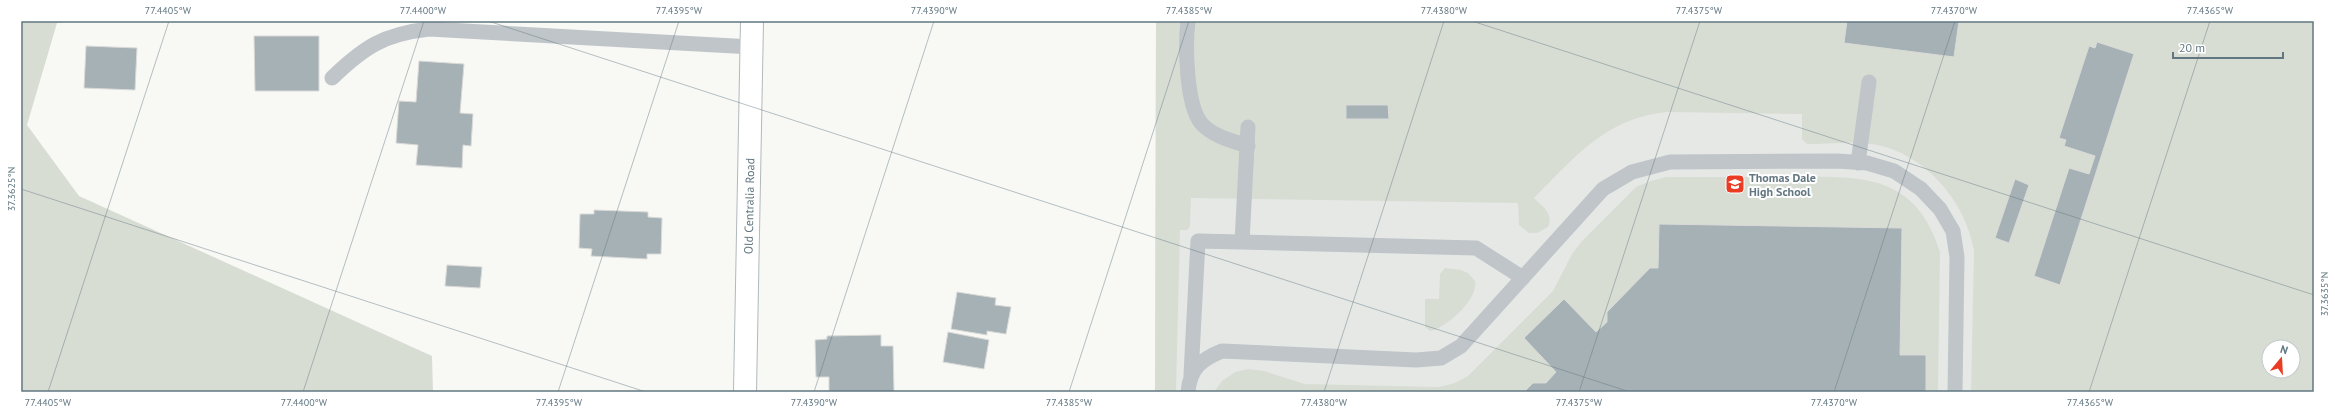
<svg xmlns="http://www.w3.org/2000/svg" width="2335" height="413" font-family="'PT Sans',sans-serif">
	<style>
		.built { fill: #e6e8e6; fill-rule: evenodd }
		.green { fill: #d8ddd4; fill-rule: evenodd }
		.building { fill: #a5b1b5; stroke: #dadad8 }
		.lines { fill: none; stroke-linecap: round; stroke-linejoin: round }
		.secondary-casing { stroke: #b1b9bd; stroke-width: 24 }
		.lane { stroke: #bfc5c8; stroke-width: 15 }
		.secondary { stroke: #fff; stroke-width: 22 }
		.ticks { fill: none; stroke: #627781; stroke-width: 1; stroke-opacity: 0.45 }
		.labels { text-anchor: middle; dominant-baseline: central; stroke-width: 4; stroke-linejoin: round; paint-order: stroke }
		.poi-label { font-size: 12px; font-weight: bold; fill: #627781; stroke: #fff; text-anchor: start }
		.street-label { font-size: 12px; fill: #627781; stroke: #fff }
		.neatline { fill: none; stroke: #627781; stroke-width: 1.5 }
		.ticks-label { font-size: 10px; text-anchor: middle; fill: #627781 }
	</style>
	<rect width="100%" height="100%" fill="#f8f8f5"/>
	<!-- built -->
	<path class="built" d="M1156,21H2314V392H1155ZM2269,347H2293V371H2269Z"/>
	<!-- green -->
	<path class="green" d="M21,21H76L57,23L27,125L79,196L432,356L433,392H21Z
		M1156,21H2314V392H1971L1974,251C1966,201 1923,151 1871,144C1850,141 1828,144 1807,144L1802,139V114L1668,112C1607,117 1575,157 1534,198C1543,207 1554,214 1548,227L1537,233H1529L1519,225L1518,203L1191,198L1190,227L1187,230H1180L1176,392H1155ZM2269,347H2293V371H2269Z
		M1666,177C1705,177 1743,177 1781,177C1853,177 1914,168 1940,252L1938,392H1214L1222,381L1235,372L1249,369L1264,371L1305,384L1439,387L1455,383L1468,376L1553,291L1572,254L1582,241L1636,187L1651,181Z
		M1445,268L1461,270L1468,273L1475,281C1479,299 1446,328 1430,331L1425,327V299H1439L1440,274Z"/>
	<!-- building -->
	<path class="building" d="M1847,21H1959L1954,57L1844,43Z
		M254,36H319V91H255Z
		M2097,42L2134,54L2060,285L2034,276L2069,168L2089,174L2095,156L2064,146L2066,140L2059,138L2089,46L2095,48Z
		M86,46L137,48L135,90L84,88Z
		M419,61L464,64L460,113L473,114L471,146L463,145L462,168L416,165L418,145L396,143L399,101L416,102Z
		M1346,105H1388L1389,119H1346Z
		M2015,179L2029,185L2009,243L1995,238Z
		M594,210L648,212V217L662,218L661,254H647V259L591,256L592,249L579,248L580,214H594Z
		M1659,224L1902,228L1900,355H1926V392H1524L1533,383H1546L1556,372L1524,338L1564,299L1596,332L1607,322V312L1650,268H1658Z
		M447,265L482,267L480,288L445,286Z
		M957,292L996,298L995,305L1011,307L1006,334L987,331V335L951,329Z
		M948,332L989,340L984,369L943,362Z
		M881,335V346H893L894,392H829V377H816L815,340L827,339V336Z"/>
	<g class="lines">
		<defs>
			<g id="secondary">
				<path id="s1" d="M745,392L752,21"/>
			</g>
		</defs>
		<!-- secondary casing -->
		<use href="#secondary" class="secondary-casing"/>
		<!-- lane -->
		<path class="lane" d="M1188,21C1185,45 1186,104 1201,123C1212,136 1232,141 1248,146
			M332,78C364,47 384,34 429,29L752,47
			M1858,163L1869,82
			M1242,242L1248,127
			M1191,375L1198,241L1476,248L1523,278
			M1188,392C1190,368 1202,359 1222,351L1416,360L1441,358L1461,346L1603,189L1632,172L1670,162L1837,161L1867,163L1894,171L1921,189L1940,209L1953,231L1957,257L1955,392"/>
		<!-- secondary -->
		<use href="#secondary" class="secondary"/>
	</g>
	<!-- ticks -->
	<path class="ticks" d="M488,21L1630,392M1472,21L2314,295M21,189L646,392M48,392L169,21M303,392L424,21M558,392L679,21M814,392L934,21M1069,392L1189,21M1324,392L1444,21M1579,392L1700,21M1834,392L1955,21M2089,392L2210,21"/>
	<!-- icons -->
	<defs>
		<symbol id="school-square" viewBox="-11 -11 22 22"><rect x="-9" y="-9" width="18" height="18" rx="4" fill="#ea3c24" stroke="#fff"/><path d="M0-5L7-2L0 1L-7-2ZM-4 1L0 2.5L4 1V4Q0 6-4 4Z" fill="#fff"/></symbol>
	</defs>
	<g fill-rule="evenodd">
		<use href="#school-square" x="1724" y="173" width="22" height="22"/>
	</g>
	<g class="labels">
		<!-- poi labels -->
		<g class="poi-label">
			<text x="1749" y="177">Thomas Dale<tspan x="1749" dy="14">High School</tspan></text>
		</g>
		<!-- street labels -->
		<g class="street-label">
			<text stroke="none"><textPath href="#s1" startOffset="186">Old Centralia Road</textPath></text>
		</g>
	</g>
	<!-- border -->
	<rect width="2335" height="413" fill="none" stroke="#ffffff" stroke-width="44"/>
	<!-- north arrow -->
	<g transform="translate(2281 359) rotate(18)"><circle r="19" fill="#ffffff" stroke="#c0c9cd"/>
	<path d="M0-3L7 15L0 10L-7 15Z" fill="#ea3c24"/>
	<text y="-6" font-size="11" font-weight="bold" text-anchor="middle" fill="#627781">N</text>
	</g>
	<!-- scale -->
	<path d="M2173 52v6h110v-6" fill="none" stroke="#627781" stroke-width="2"/>
	<text x="2179" y="52" font-size="12" fill="#627781" stroke="#ffffff" stroke-width="3" paint-order="stroke">20 m</text>
	<rect x="22" y="22" width="2291" height="369" class="neatline"/>
	<g class="ticks-label">
		<text x="168" y="14">77.4405°W</text>
		<text x="423" y="14">77.4400°W</text>
		<text x="679" y="14">77.4395°W</text>
		<text x="934" y="14">77.4390°W</text>
		<text x="1189" y="14">77.4385°W</text>
		<text x="1444" y="14">77.4380°W</text>
		<text x="1699" y="14">77.4375°W</text>
		<text x="1954" y="14">77.4370°W</text>
		<text x="2210" y="14">77.4365°W</text>
		<text transform="translate(11 189) rotate(-90)" y="4">37.3625°N</text>
		<text transform="translate(2324 294) rotate(-90)" y="4">37.3635°N</text>
		<text x="48" y="406">77.4405°W</text>
		<text x="304" y="406">77.4400°W</text>
		<text x="559" y="406">77.4395°W</text>
		<text x="814" y="406">77.4390°W</text>
		<text x="1069" y="406">77.4385°W</text>
		<text x="1324" y="406">77.4380°W</text>
		<text x="1579" y="406">77.4375°W</text>
		<text x="1834" y="406">77.4370°W</text>
		<text x="2090" y="406">77.4365°W</text>
	</g>
</svg>
